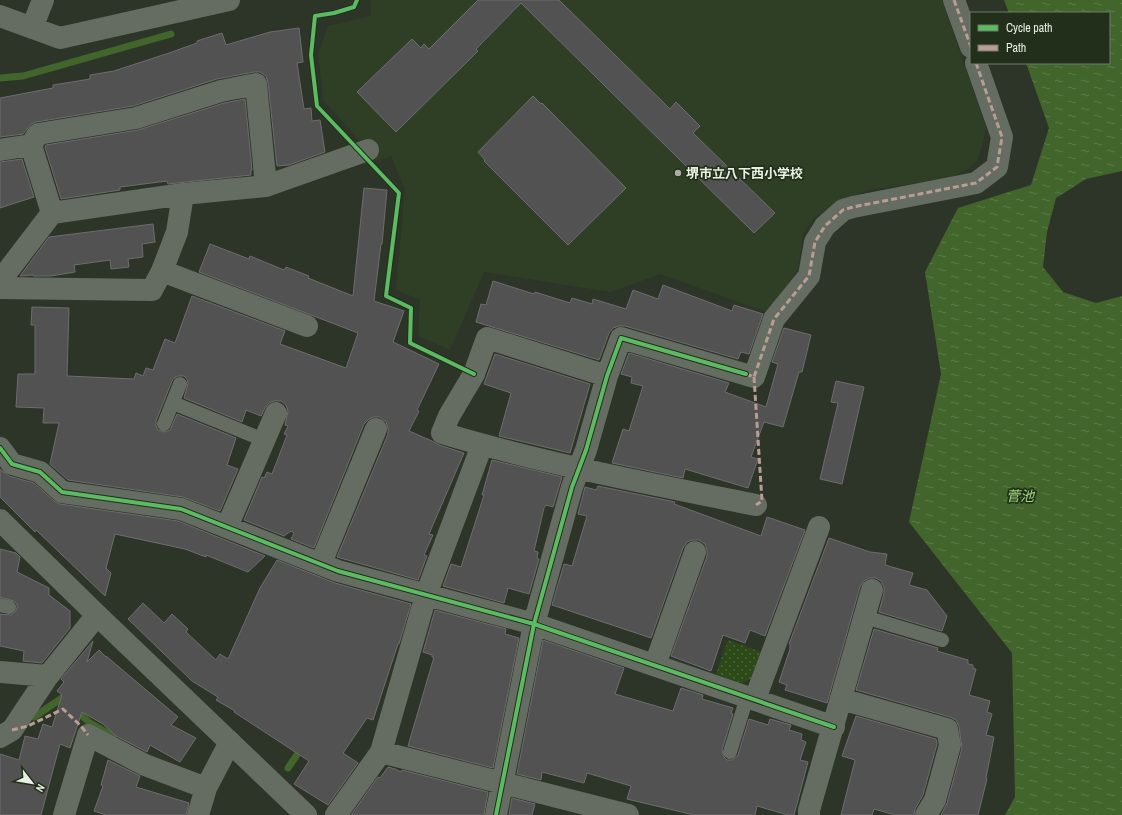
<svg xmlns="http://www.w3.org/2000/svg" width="1122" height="815" font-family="'Archivo Narrow','Noto Sans JP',sans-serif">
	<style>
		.built { fill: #2f3f26 }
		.park { fill: url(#park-dots) }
		.water { fill: url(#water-ripples) }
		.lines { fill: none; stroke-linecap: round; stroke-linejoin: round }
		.stream { stroke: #41652a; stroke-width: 7 }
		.building { fill: #515251; stroke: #6d6d6d }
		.lane { stroke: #656c62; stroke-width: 14 }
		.street { stroke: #656c62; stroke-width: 22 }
		.secondary { stroke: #656c62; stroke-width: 22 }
		.quiet { stroke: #b99d93; stroke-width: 3; stroke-dasharray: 6 3; stroke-linecap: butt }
		.cycleway-casing { stroke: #222f1a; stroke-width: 6 }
		.cycleway { stroke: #5cba63; stroke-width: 4 }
		.poi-dot { fill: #a6afa1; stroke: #222f1a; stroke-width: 1.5 }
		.labels { text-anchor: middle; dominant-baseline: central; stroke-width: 3.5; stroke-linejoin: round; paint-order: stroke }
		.poi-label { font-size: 13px; font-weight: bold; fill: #e7f0e2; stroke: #222f1a; text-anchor: start }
		.water-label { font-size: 14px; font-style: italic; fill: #9ed77d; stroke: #222f1a }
	</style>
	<defs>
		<pattern id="park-dots" width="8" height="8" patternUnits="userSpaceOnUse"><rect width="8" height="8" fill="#2c4a18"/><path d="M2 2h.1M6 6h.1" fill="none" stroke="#4b6439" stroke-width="1.8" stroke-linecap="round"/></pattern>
		<pattern id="water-ripples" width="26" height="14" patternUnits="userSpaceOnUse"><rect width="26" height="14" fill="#41652a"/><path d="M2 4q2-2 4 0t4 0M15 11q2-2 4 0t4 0" fill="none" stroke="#5c7b49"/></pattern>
	</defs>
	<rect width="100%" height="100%" fill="#2d3529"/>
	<!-- built -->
	<path class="built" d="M370,0H942L986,127L983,143L978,159L968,169L949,178L869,190L837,202L815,217L803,234L798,269L789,283L767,312L660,274L611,292L484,272L450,350L418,336L420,300L396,290L405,189L391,156L378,161L323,100L318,55L328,26L371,16Z"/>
	<!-- park -->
	<path class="park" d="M728,640L761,652L751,679L741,683L716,674Z"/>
	<!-- water -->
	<path class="water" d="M1004,0H1122V171L1086,179L1056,198L1047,232L1043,267L1063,292L1096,303L1122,296V815H1005L1015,797L1012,653L909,522L941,374L925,272L958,208L1031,185L1049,128L1026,63H1109V13H1009Z"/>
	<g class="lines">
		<!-- stream -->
		<path class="stream" d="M0,78L23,76L171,34
			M34,717L62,698L90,723L113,736
			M288,768L303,746"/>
	</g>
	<!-- building -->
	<path class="building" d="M478,0H559L670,109L676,102L700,126L693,133L775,213L754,233L521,3L476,49L478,51L396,132L357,92L412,39L421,48L424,44L429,49Z
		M299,28L303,62L297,63L304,109L311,108L312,121L320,120L325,152L289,165L277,166L268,83L266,76L260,72H254L217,79L133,106L36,122L31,124L23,134L0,137V98L53,88V85L90,79V75L114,71L169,53L197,43V41L222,33L226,45L270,32Z
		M533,96L541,104L542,103L626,188L568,245L484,161L485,160L478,152Z
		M245,99L252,170H251V175L168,184L167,181L120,187V190L61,199L45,147L46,145L138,130L224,103Z
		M22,159L34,197L0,208V162Z
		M364,188L387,190L382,244H381L374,301L404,311L393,342L439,364L417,410L419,411L409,431L432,441L439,445L464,453L429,534L433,535L424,555L427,556L418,580L337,557L388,434V428L386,422L380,417H374L369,419L364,424L314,548L291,539L294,533L291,531L284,536L244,520L262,477L264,478L267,472L272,474L287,435L284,434L288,426L285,425L288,411L286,405L281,401H274L269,403L265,408L261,416L246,410L242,422L184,398L188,383L187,379L184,376H178L174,378L172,381L156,421V426L158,430L165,432L170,430L177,414L236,438L227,465L238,469L220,511L183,497L68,480L50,464L59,423H43L44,408L16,407L18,374H35V325H31L32,307L69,308L67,376L134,379L136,373L143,376L146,368L153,370L165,339L175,343L192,296L285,331L280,344L346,368L358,333L199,272L210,244L249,259L250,256L284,270L286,267L309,276L308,278L353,296Z
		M153,224L155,242L142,244L143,257L128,259L129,267L111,269L110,260L74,265L75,272L51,276H33V275L20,276L49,237Z
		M493,281L534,294L535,292L570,303L572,298L592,304L593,299L626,309L633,290L658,299L663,285L732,311L734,305L763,314L749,354L741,352L738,359L625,326H619L613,328L609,333L599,360L476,322L481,304L486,305Z
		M784,328L811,335L802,372H799L783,427L764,422L751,457L758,459L748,488L685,469L683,478L612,463L623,429L629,431L643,386L631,383L632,377L621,374L629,353L729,383L725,392L766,407L778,364L772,362Z
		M495,354L590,384L570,453L499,436L511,393L484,384Z
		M836,381L864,387L842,484L820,479L838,403L831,402Z
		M492,460L562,477L553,507L546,505L544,508L534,551L538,552L537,558L539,559L529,594L508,588L504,603L443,586L451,564L461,567L484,495H482Z
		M0,469L9,476L34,483L54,501L60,504L178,521L265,556L248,572L206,555V557L185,549L115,534L106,568L111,573L105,596L36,530L35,532L0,497Z
		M598,486L675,502L674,504L761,536L767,517L805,530L765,636L750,630L745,643L723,635L711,671L671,656L707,556V550L705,544L699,540H692L687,542L683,548L651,638L552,605L564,564L572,566L587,516L578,514L585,487L596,490Z
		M829,538L870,552L887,554L885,565L913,573L909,585L927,590L947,616L942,631L879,612L884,593V587L881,581L876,578H869L864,581L860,587L827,703L785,690L787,685L779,682L790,649V644H789Z
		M0,549L16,553L20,557L17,572L49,588V595L70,611V628L42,663L23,661L24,651L0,646V614L11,615L15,612L17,608V604L14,601L0,597Z
		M277,560L335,583L411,604L399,644H398L373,720L367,718L343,753L358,763L328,805L294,784L309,761L234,712L235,711L216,700L218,697L192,681L128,619L143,603L164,623L172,614L188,629L186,632L216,660L220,654L228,659L260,588Z
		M435,610L506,629L505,634L519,638L493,768L408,746L434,657H432V655L423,652Z
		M874,629L938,648L937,651L968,660V664L973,665V668L976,669L969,695L990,701L987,712L992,714L986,735L994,737L986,778L987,779L978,815H941L947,803L962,748L959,727L956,720L950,717L856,690Z
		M543,640L624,668L615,694L673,711L681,688L703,695L702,699L733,708L731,713L733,714L722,750L724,757L727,760H732L738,755L749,719L768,725L770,719L791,725L789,730L802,734L801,740L806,742L800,760L808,762L794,815H788L757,806L755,815H694L627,799L631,786L587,773L584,783L542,772L541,780L517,774Z
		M93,641L87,662L99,650L106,657V656L178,717L171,725L196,738L180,762L150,745L147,752L116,736L103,724L82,712L70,748L60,744L41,815H0V754L19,760L25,736L38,739L43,724L52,727L62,695L57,691L64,682L61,679Z
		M856,716L936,739L937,744L923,795L915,809L914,815H895L874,809L872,815H841L855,760L842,756Z
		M108,760L140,776L136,787L189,803L186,815H106L94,811L103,786L101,785Z
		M388,767L395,769L401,772L402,770L488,792L484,815H351L378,777L380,778Z
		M512,798L535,804L532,815H509Z"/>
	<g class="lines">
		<!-- lane -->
		<path class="lane" d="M173,403L264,440
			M164,424L180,384
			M0,605L9,607
			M865,617L942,640
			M730,752L747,697"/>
		<!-- street -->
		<path class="street" d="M954,0L971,47
			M0,16L60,38L229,0
			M32,28L43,0
			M31,145L52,213
			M0,150L31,145L38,134L136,118L221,91L256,84L266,186
			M162,271L307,326
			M0,281L52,213L183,194
			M0,288L152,290L162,271L177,232L183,194L266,186L368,150
			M607,376L487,338L474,374L449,416L442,433C545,464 651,484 756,505
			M0,448L12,464L40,472L62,492L181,509L338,571L534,624L834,727
			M227,527L276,413
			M321,563L376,429
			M655,665L695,552
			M0,672L48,676
			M755,699L819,527
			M841,699L947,729L950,745L935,800L926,815
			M0,737L12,730L48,676L97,615
			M381,752L628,815
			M64,815L88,735L145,765L206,788
			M198,815L206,788L230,742
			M336,815L381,752L426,595L482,445
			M496,815L534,624L572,487L586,450L607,376L621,338L754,377L774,319L809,276L815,242L825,226L843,210L853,207L976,183L997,167L1002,137L976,63
			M809,815V810L872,590"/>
		<!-- secondary -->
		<path class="secondary" d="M0,520L97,615L306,815"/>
		<!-- quiet -->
		<path class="quiet" d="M954,0L971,47
			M746,374L754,377L774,319L809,276L815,242L825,226L843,210L853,207L976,183L997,167L1002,137L976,63
			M754,377L762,501L756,505
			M12,730L28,726L63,709L81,726L88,735"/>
		<defs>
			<path id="cycleway" d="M357,0L354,7L334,13L315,16L311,55L317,106L399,193L386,296L411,308L410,343L474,374
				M0,448L12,464L40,472L62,492L181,509L338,571L534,624L834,727
				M496,815L534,624L572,487L586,450L607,376L621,338L746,374"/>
		</defs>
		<!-- cycleway casing -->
		<use href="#cycleway" class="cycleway-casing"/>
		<!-- cycleway -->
		<use href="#cycleway" class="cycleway"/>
	</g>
	<!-- markers -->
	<circle class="poi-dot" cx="678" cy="173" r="4"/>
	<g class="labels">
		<!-- poi labels -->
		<g class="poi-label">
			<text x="686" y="173">堺市立八下西小学校</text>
		</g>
		<!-- water labels -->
		<g class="water-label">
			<text x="1020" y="496">菅池</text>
		</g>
	</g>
	<!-- legend -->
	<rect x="970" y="12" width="140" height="52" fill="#222f1a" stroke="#717c6a"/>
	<rect x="978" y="25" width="20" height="6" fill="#5cba63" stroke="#717c6a"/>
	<text x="1006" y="32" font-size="12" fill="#e7f0e2">Cycle path</text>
	<rect x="978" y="45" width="20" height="6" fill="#b99d93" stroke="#717c6a"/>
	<text x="1006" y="52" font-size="12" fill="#e7f0e2">Path</text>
	<!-- north arrow -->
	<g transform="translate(32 783) rotate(121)" stroke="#222f1a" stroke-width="3" paint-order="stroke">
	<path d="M0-3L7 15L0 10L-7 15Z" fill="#e7f0e2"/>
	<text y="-6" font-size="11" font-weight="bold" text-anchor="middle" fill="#e7f0e2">N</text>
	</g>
</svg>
